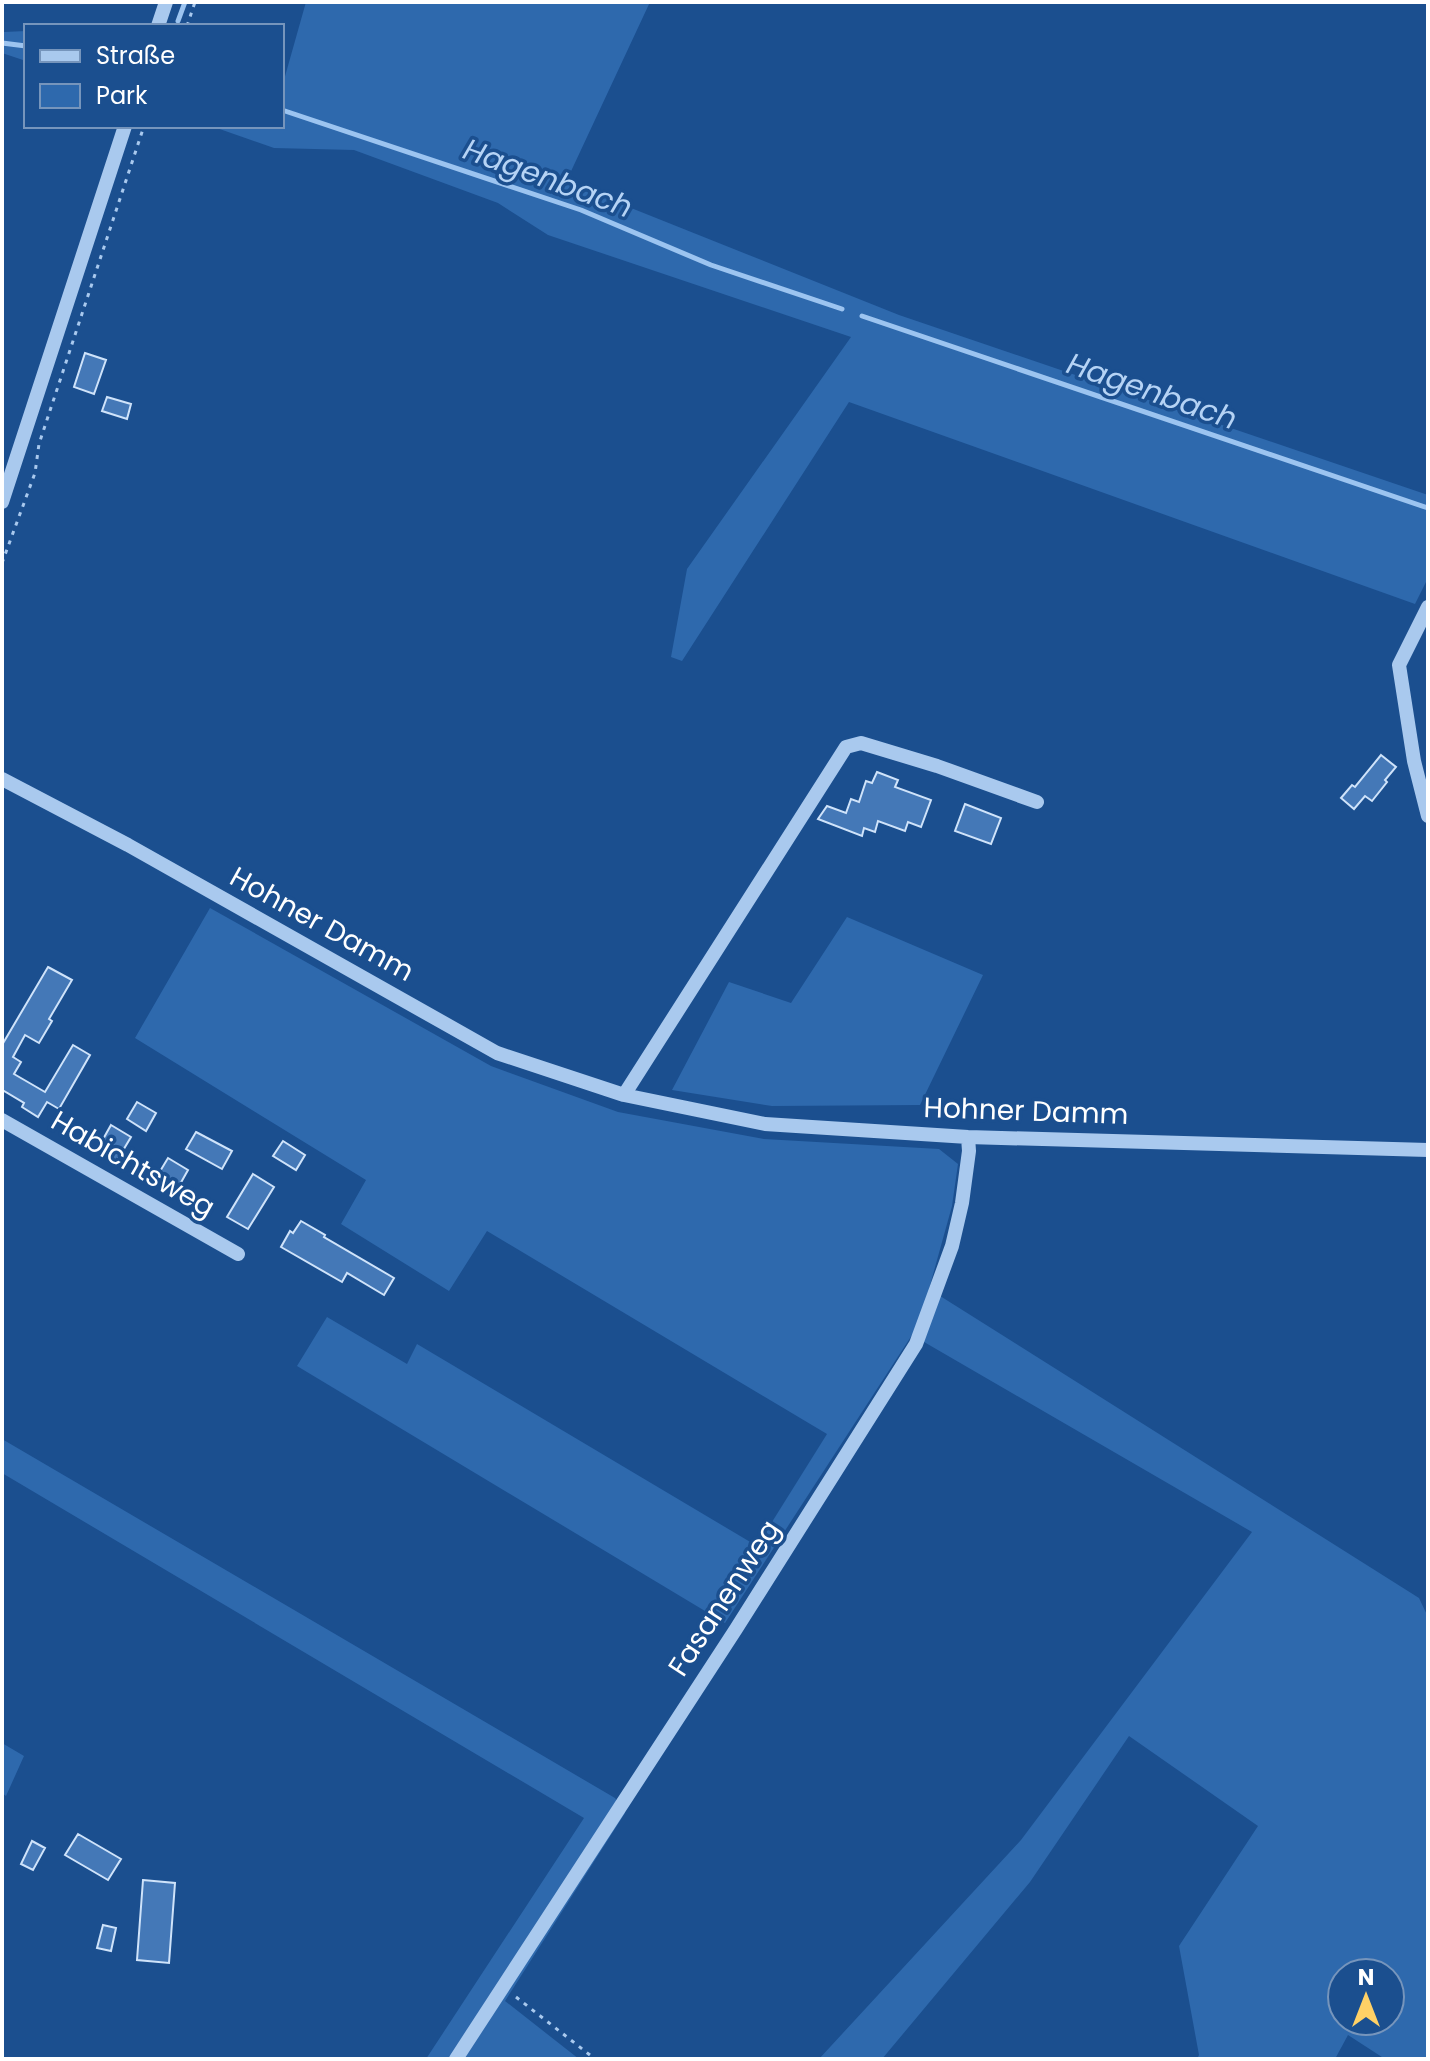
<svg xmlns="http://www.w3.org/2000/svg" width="1430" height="2061" font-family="Poppins,sans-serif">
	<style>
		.green { fill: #2e69ad; fill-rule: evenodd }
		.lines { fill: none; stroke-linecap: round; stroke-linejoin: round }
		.stream { stroke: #9cc4f0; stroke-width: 5 }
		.building { fill: #4478b7; stroke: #cfe3fa; stroke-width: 2 }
		.path { stroke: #a9c9ee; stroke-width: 3; stroke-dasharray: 4 6; stroke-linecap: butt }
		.minor { stroke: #a9c9ee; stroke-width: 14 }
		.labels { text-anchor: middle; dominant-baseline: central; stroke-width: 7; stroke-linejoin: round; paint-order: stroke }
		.street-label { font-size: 28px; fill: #fff; stroke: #1b4f8f }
		.water-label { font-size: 30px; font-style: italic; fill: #b5d3f5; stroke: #1b4f8f }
	</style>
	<rect width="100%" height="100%" fill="#1b4f8f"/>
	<!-- green -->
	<path class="green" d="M306,2H650L566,182L899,315L1428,495V578L1415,604L849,402L682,661L671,657L687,569L851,337L548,235L498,203L354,150L274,148L211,126H282V87Z
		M26,31V61L2,53L4,32Z
		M210,908L491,1066L618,1112L764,1139L939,1149L958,1164L952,1206L929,1289L1419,1598L1428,1617V2059H1385L1348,2035L1335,2059H1197L1199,2055L1179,1946L1258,1826L1129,1736L1030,1882L882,2059H819L1021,1840L1252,1532L912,1335L725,1623L297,1366L327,1317L407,1364L417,1344L757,1546L827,1434L487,1231L449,1291L341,1224L366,1180L135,1038ZM1342,1973H1390V2021H1342Z
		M847,917L983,975L920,1105L772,1106L672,1090L729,982L791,1003Z
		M2,1439L615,1798L625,1813L505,2001L579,2059H426L584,1818L2,1473Z
		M2,1743L24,1756L6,1796L2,1793Z"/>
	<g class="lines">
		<!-- stream -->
		<path class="stream" d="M178,21L185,2
			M2,43L26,46
			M282,110L581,210L711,265L842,309
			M862,316L1428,508"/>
	</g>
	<!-- building -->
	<path class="building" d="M85,353L106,360L94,394L74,387Z
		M107,397L131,404L127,419L102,411Z
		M1381,755L1396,767L1385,780L1387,782L1372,801L1365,796L1354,809L1341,798L1352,785L1355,787Z
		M877,772L898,780L895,787L931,800L921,827L908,822L905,831L878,821L875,832L864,828L862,836L818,819L827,806L846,813L851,799L859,802L866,781L872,783Z
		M965,804L1001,818L991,844L955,831Z
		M48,967L72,980L49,1019L52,1021L39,1043L25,1035L13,1057L21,1062L14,1074L45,1092L73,1045L90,1055L59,1109L47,1102L38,1117L22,1107L24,1103L4,1091L2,1093V1045Z
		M137,1102L156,1113L146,1131L127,1119Z
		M111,1125L131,1137L116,1162L97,1150Z
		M196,1132L232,1151L222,1169L186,1149Z
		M283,1141L305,1155L296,1170L273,1156Z
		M168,1158L188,1170L174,1195L153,1183Z
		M253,1174L274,1187L248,1229L227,1217Z
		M301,1221L325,1235L324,1237L394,1278L384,1295L347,1273L342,1282L281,1247L290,1231L293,1233Z
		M78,1834L121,1859L108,1880L65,1855Z
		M32,1841L45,1848L33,1870L21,1864Z
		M143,1880L175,1883L169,1963L137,1960Z
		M103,1925L116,1928L111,1951L97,1948Z"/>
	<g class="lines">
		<!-- path -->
		<path class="path" d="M187,26L195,2
			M2,563L35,473L39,444L144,126
			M516,1997L595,2059"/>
		<!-- minor -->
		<path class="minor" d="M158,26L166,2
			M2,502L125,126
			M1428,607L1399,665L1414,761L1428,816
			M2,779L128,845L497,1053L624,1095L765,1124L968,1137L1428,1150
			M624,1095L846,747L861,743L937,766L1037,802
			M2,1120L238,1254
			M456,2059L736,1629L916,1344L952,1246L962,1203L969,1151L968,1137"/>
	</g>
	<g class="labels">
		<!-- street labels -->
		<g class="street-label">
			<text transform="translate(322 924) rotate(29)">Hohner Damm</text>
			<text transform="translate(1026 1111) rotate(2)">Hohner Damm</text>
			<text transform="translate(133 1164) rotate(30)">Habichtsweg</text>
			<text transform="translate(724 1598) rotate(-57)">Fasanenweg</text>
		</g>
		<!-- water labels -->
		<g class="water-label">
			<text transform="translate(548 178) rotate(20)">Hagenbach</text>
			<text transform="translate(1152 391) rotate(19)">Hagenbach</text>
		</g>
	</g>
	<!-- border -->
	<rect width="1430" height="2061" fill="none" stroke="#ffffff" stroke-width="8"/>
	<!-- legend -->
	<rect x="24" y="24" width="260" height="104" fill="#1b4f8f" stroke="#7695bc" stroke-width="2"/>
	<rect x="40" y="50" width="40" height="12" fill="#a9c9ee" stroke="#7695bc" stroke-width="2"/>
	<text x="96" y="64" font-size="24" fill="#ffffff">Straße</text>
	<rect x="40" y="84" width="40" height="24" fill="#2e69ad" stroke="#7695bc" stroke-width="2"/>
	<text x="96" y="104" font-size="24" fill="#ffffff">Park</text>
	<!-- north arrow -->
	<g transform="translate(1366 1997)"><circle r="38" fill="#1b4f8f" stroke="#7695bc" stroke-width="2"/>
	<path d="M0-6L14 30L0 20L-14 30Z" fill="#ffd166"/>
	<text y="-12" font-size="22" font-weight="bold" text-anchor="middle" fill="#ffffff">N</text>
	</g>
</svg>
